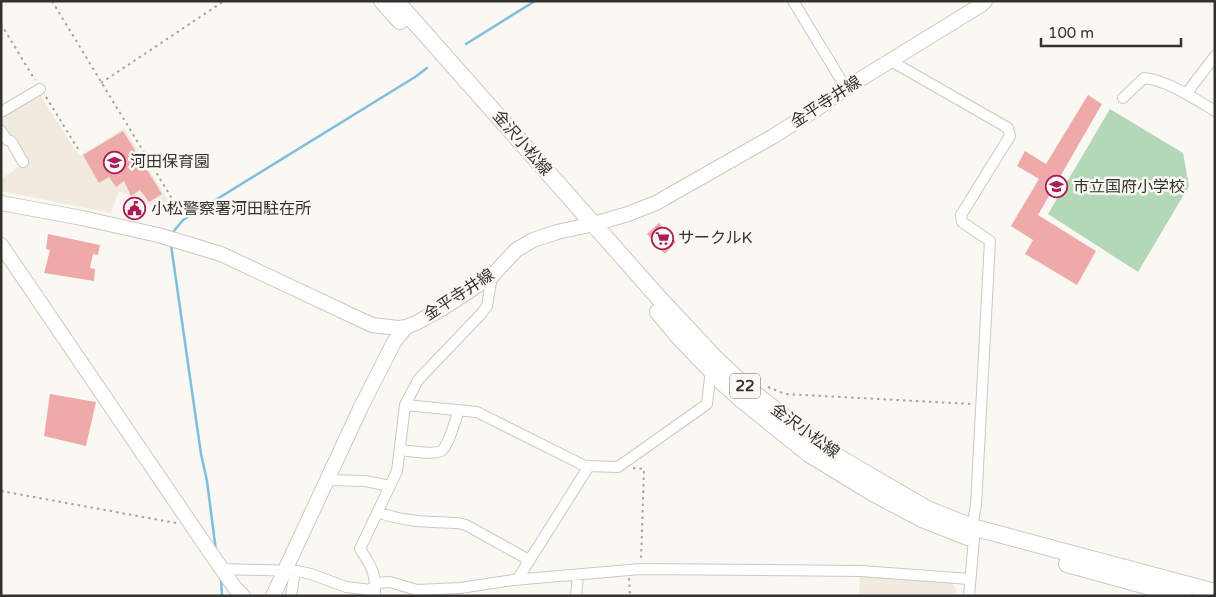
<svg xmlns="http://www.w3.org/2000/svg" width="1216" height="597" font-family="'Varela Round','Noto Sans JP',sans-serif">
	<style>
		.built { fill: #f0ebde }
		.green { fill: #b2d8b8 }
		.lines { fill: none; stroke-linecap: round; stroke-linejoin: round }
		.stream { stroke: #80bedf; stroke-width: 2.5 }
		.building { fill: #edaaa8 }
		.street-casing { stroke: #cbc9c3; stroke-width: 12 }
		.secondary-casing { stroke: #cbc9c3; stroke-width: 16 }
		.primary-casing { stroke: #cbc9c3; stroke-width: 18 }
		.path { stroke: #a6a5a0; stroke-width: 2; stroke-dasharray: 2.5 4; stroke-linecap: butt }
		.street { stroke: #fff; stroke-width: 10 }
		.secondary { stroke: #fff; stroke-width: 14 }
		.primary { stroke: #fff; stroke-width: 16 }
		.labels { text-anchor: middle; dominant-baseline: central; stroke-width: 5; stroke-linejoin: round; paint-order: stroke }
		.shield { fill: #faf8f2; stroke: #6f6d6a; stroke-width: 1 }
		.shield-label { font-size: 15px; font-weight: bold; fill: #33322f }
		.street-label { font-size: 16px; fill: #33322f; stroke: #faf8f2 }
		.poi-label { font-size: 16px; fill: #33322f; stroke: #faf8f2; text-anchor: start }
	</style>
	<rect width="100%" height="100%" fill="#faf8f2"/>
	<!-- built -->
	<path class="built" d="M39,93L79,156L124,128L178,217L119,191L111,213L1,191V179L26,162L1,124V115Z
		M860,576L951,582L956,589V596H859Z"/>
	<!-- green -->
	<path class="green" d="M1110,109L1183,153L1189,186L1138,272L1048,214Z"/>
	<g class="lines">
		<!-- stream -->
		<path class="stream" d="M466,44L535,1
			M173,234V232L183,220L415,77L427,68
			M171,245L201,454L207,481L216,551
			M221,579L222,596"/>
	</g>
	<!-- building -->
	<path class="building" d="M1088,95L1102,104L1038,215L1096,251L1077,285L1025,254L1033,240L1011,226L1039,179L1017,166L1025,151L1046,164Z
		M123,131L162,194L149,202L140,190L131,196L124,181L116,187L109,177L99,183L83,155Z
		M659,223L676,242L665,254L647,234Z
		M48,234L100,245L98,255L93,254L90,268L95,269L94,281L44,273L50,250L46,249Z
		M50,394L96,402L86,446L44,436Z"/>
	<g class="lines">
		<defs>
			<path id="street" d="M793,1L846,88
				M891,61L1008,128L1010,136L961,215L962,222L990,241L976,505L972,527
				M1186,94L1215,56
				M1123,98L1144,78C1167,80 1195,99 1215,111
				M1,112L40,89
				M1,131L7,140L11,141L23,162
				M405,405L477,412L585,466L618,467L707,404L711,369
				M400,450C410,451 433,455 441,451C449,446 455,420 459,410
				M327,480L365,481L390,486
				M378,512C403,522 431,522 458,523L466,525L529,560
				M221,569L297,571L311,574L346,587L371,590L376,583
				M517,580L589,466
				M376,583L390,582L417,590L460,588L513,580L641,569L861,571L970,579
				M291,596L295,571
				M375,596C376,573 372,567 360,549L397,471L405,405L418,380L481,314L487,306L492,276
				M576,596L578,575
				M969,596L974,539"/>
			<path id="secondary" d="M1,203L82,218L158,235L221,254L372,325L398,328L406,327L416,323L443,308L492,276L516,250L533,240L557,232L594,224L628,214L656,203L772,137L815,110L846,88L981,5L985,1
				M1,245L210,552L235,588L243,596
				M273,596L361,407L394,342L406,327"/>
			<path id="primary" d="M382,1L400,21
				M396,1L658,297L713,356L747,388L831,453L927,509L972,527L1215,592
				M658,312L678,336L723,383L742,400L809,454L873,493L922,519L968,537
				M1067,564L1183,596"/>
		</defs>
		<!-- street casing -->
		<use href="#street" class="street-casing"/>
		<!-- secondary casing -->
		<use href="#secondary" class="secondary-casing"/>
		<!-- primary casing -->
		<use href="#primary" class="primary-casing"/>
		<!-- path -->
		<path class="path" d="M52,1L182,215
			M1,24L35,80
			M101,83L224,1
			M46,97L80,152
			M768,387L785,394L972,404
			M633,468L644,469L641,561
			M1,491L176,523
			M629,578L630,596"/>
		<!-- street -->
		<use href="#street" class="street"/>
		<!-- secondary -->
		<use href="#secondary" class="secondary"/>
		<!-- primary -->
		<use href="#primary" class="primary"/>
	</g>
	<!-- icons -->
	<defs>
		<symbol id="school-ring" viewBox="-11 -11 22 22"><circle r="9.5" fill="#faf8f2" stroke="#aa1b59" stroke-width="1.5"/><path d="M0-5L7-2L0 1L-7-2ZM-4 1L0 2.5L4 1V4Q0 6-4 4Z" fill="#aa1b59"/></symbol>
		<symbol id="civic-ring" viewBox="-11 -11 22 22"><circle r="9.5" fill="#faf8f2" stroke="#aa1b59" stroke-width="1.5"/><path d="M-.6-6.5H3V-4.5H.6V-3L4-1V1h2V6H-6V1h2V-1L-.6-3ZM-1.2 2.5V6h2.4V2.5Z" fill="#aa1b59"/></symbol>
		<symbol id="supermarket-ring" viewBox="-11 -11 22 22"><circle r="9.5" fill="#faf8f2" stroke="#aa1b59" stroke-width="1.5"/><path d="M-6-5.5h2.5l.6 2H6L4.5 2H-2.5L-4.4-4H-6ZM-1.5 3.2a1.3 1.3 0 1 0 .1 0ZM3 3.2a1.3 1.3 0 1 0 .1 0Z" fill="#aa1b59"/></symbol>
	</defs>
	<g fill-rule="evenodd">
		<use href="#school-ring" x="102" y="150" width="25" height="25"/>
		<use href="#school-ring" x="1044" y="174" width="25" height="25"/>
		<use href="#civic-ring" x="122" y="196" width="25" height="25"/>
		<use href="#supermarket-ring" x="650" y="226" width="25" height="25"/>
	</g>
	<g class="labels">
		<!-- shield labels -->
		<rect class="shield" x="730" y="373.5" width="30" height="25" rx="4"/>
		<g class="shield-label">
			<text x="745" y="386">22</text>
		</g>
		<!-- street labels -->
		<g class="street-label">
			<text transform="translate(826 102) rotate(-33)">金平寺井線</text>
			<text transform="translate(522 143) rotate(49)">金沢小松線</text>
			<text transform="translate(459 295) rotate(-33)">金平寺井線</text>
			<text transform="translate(805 431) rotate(36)">金沢小松線</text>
		</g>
		<!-- poi labels -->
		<g class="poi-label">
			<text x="130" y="162">河田保育園</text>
			<text x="1073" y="187">市立国府小学校</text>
			<text x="151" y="209">小松警察署河田駐在所</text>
			<text x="678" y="238">サークルK</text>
		</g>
	</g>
	<!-- border -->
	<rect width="1216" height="597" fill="none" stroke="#33322f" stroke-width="5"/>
	<!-- scale -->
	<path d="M1041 38v8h140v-8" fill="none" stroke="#33322f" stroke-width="2.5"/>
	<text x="1048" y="38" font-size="15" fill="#33322f" stroke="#faf8f2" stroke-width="4" paint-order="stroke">100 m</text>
</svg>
